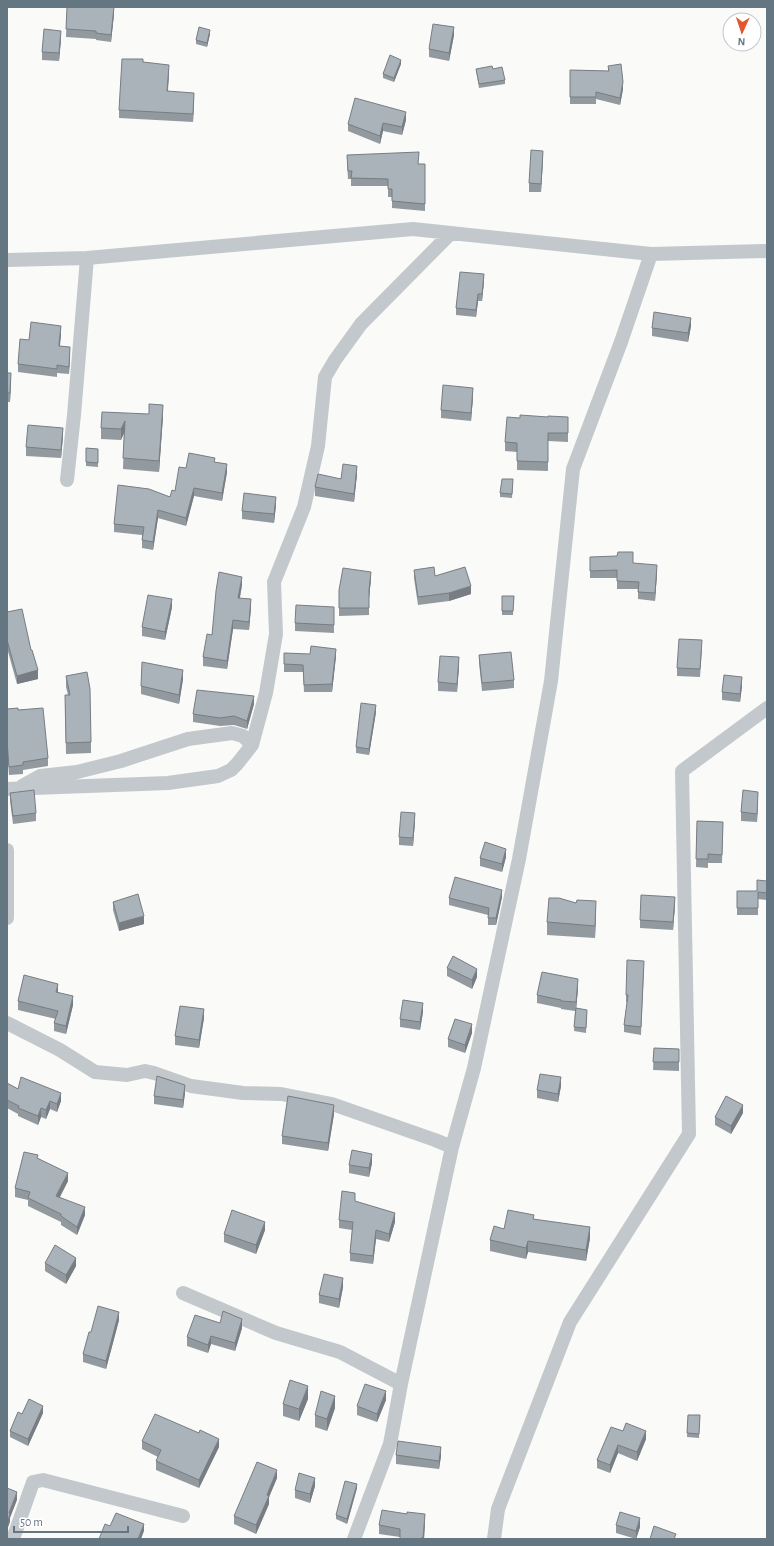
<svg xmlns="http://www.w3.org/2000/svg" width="774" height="1546" font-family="'Alegreya Sans',sans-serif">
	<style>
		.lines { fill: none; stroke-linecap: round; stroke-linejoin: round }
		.street { stroke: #c3c8cc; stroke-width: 14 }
		.wall { fill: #929a9f }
		.shaded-wall { fill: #777d82 }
		.building { fill: #aab3b9; stroke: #777d82 }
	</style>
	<rect width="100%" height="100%" fill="#fafaf8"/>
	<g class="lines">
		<!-- street -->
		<path class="street" d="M7,260L87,258L413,229L651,254L767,251
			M67,480L74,415L87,258
			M22,786L40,776L77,772L121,761L188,739L232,733L243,736L252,745
			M7,789L168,783L218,776L231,770L237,764L252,745L266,693L276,634L274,582L304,507L318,446L325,377L335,360L361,324L451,233
			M7,850V918
			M7,1023L60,1050L95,1072L127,1075L145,1071L154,1073L191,1086L243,1093L281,1094L332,1104L435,1140L452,1147
			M183,1293L276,1333L340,1352L401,1384
			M13,1539L33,1482L43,1480L183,1516
			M354,1539L390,1444L401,1384L452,1147L474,1068L519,859L551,681L573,469L621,342L651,254
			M494,1539L498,1509L570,1322L689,1134L682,771L767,708"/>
	</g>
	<!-- wall -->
	<path class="wall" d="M67,7L114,14L111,42L96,40V39L66,37Z
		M210,34L207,47L196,44V40Z
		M454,35L449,61L429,57V49Z
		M61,39L59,61L42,60V52Z
		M143,62L169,73L168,91L194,101L193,122L119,118V110Z
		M401,64L394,82L383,78V74Z
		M608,66L623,89L620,105L596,99V104H570V70L608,71Z
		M7,68L8,75V84H7Z
		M476,69H493L505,80V84L479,88Z
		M406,120L402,135L383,131L380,144L348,131V124Z
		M543,159L541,192H529V183Z
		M347,162L425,164V211L392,208V197H388V186H351V179H348Z
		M484,281L482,301H478L476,317L456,315V308Z
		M691,326L688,342L652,336V328Z
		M61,334L60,346L70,355L69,374L57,373V377L18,372V364L29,340Z
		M7,373L11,381L10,402H7Z
		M473,397L471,421L441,418V410Z
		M149,414L163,416L159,472L123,469L124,433L121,440L101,439V428Z
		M568,417V442L548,441V471L517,470V452L505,451V442L520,418Z
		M63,436L61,458L26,456V447Z
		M86,448L98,449V467L86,466Z
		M215,462L227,472L222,501L194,496L186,526L158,518L153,550L142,548V535L114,532V524L170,497L175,491L186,468Z
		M357,474L354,502L315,496V487Z
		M513,484L512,498L500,497V493Z
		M276,505L274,523L242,519V511Z
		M590,557L633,563L657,573L655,601L638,599V589H617V578H590Z
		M414,570L435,576L471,594L449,601L418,605L414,578Z
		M371,579L369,598V615L339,616V590Z
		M242,585L240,598L251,607L249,630L233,629L227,669L203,666V657L212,635Z
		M502,596H514L513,615H502Z
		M172,607L165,640L142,636V627Z
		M7,612L38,679L17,684L7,648Z
		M334,615V633L295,631V623Z
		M702,649L700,677L677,676V668Z
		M284,653L336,656L332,692H304L303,672H284Z
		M479,655L514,680V688L482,691L479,663Z
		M459,666L457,692L438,691V682Z
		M66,676L91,742V753L66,754L65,706L68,695L66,687Z
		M183,679L179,704L141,694V686Z
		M742,686L740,702L722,700V692Z
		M254,704L247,729L234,725L220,726L193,722V714Z
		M7,709L18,710L48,758V766L23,770V774L9,775L7,750Z
		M376,712L369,755L356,753V747Z
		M10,793L36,813V821L13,824L10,801Z
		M758,800L757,822L741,821V812Z
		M415,821L413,846L399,845V837Z
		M697,821L723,822L722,863H708V868L696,867Z
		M506,857L502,872L480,866V858Z
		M767,881V900L758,899V915H737V891H757Z
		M502,897L496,925H488V915L449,905V898Z
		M113,902L144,924L119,931L113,910Z
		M675,905L673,930L640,928V920Z
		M596,913L595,938L547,935V922Z
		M447,968L477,977L472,989L447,976Z
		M644,968L641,1035L624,1032V1025L627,1002H626V995Z
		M578,988L576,1009L587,1014L586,1033L574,1031L575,1011L561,1009V1008L537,1003V995Z
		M58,993L73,1005L66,1034L54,1031V1023L56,1019L18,1010V1001Z
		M423,1012L420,1030L400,1027V1019Z
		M204,1018L199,1048L175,1045V1036Z
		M472,1033L465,1053L448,1047V1039Z
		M654,1048L679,1049V1071L653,1070Z
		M7,1083L18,1089L61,1101L57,1112L50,1109L46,1119L41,1117L38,1125L18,1116V1114L7,1108Z
		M561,1086L558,1102L537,1098V1090Z
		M185,1093L183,1108L154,1104V1096Z
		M743,1113L731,1134L715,1125V1117Z
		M334,1114L328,1151L282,1144V1136Z
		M38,1158L68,1181L60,1197L85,1215L77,1235L61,1225V1222L28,1206V1200L15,1197V1188Z
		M372,1163L369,1177L349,1173V1165Z
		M355,1202L395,1222L389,1242L376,1239L373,1264L350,1261V1253L352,1230L339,1228V1220Z
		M534,1219L590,1238L586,1261L528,1252L526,1259L490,1251V1240L504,1229Z
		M265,1230L256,1254L224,1242V1234Z
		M45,1263L76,1266L66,1284L45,1271Z
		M343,1287L339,1308L319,1303V1295Z
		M119,1320L106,1369L83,1362V1354L91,1332Z
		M220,1323L242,1328L235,1351L211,1344L208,1353L187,1346V1337Z
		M308,1399L299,1421L283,1416V1404Z
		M386,1400L377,1422L357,1415V1406Z
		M335,1408L327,1431L315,1427V1415Z
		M43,1413L28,1446L10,1437V1431L22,1414Z
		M688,1415H700L699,1438L687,1437Z
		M623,1431L646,1439L637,1461L618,1453L610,1473L597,1468V1460Z
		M199,1433L219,1447L199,1488L156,1470V1461L158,1457L142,1449V1441Z
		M396,1455L441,1456L439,1469L396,1464Z
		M277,1478L269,1497V1504L256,1534L234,1524V1516Z
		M315,1486L310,1503L295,1498V1490Z
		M357,1488L347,1524L336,1519V1515Z
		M425,1522L424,1539H400V1537L379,1534V1525Z
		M616,1525L640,1527L636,1539L616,1533Z"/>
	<!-- shaded-wall -->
	<path class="shaded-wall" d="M114,7V14L111,42V35Z
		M454,27V35L449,61V53Z
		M210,30V34L207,47V43Z
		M61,31V39L59,61V53Z
		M401,60V64L394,82V78Z
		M169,65V73L167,100V91Z
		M623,82V89L620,105V98Z
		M194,93V101L193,122V114Z
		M406,112V120L402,135V127Z
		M383,123V131L380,144V136Z
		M543,151V159L541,192V184Z
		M484,274V281L482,301V294Z
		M478,294V301L476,317V310Z
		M691,318V326L688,342V333Z
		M61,326V334L59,352V344Z
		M70,347V355L69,374V367Z
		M11,373V381L10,402V393Z
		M473,388V397L471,421V413Z
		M163,405V416L159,472V461Z
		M125,421V431L121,440V429Z
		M63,428V436L61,458V450Z
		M227,464V472L222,501V493Z
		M357,466V474L354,502V494Z
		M194,488V496L186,526V518Z
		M276,497V505L274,523V514Z
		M158,510V518L153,550V542Z
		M657,565V573L655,601V593Z
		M371,572V579L369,598V590Z
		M242,577V585L238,606V598Z
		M471,586V594L449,601V593Z
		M172,599V607L165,640V632Z
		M251,599V607L249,630V622Z
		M233,620V629L227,669V661Z
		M336,649V656L332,692V684Z
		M459,657V666L457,692V684Z
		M38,670V679L17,684V676Z
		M183,670V679L179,704V695Z
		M742,677V686L740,702V694Z
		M254,696V704L247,729V721Z
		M376,705V712L369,755V749Z
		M758,792V800L757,822V814Z
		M415,813V821L413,846V838Z
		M506,849V857L502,872V864Z
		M502,890V897L496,925V918Z
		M675,897V905L673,930V922Z
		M596,901V913L595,938V926Z
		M144,916V924L119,931V923Z
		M477,969V977L472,989V980Z
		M578,979V988L576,1011V1002Z
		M58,984V992L56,1001V992Z
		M73,996V1005L66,1034V1026Z
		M423,1003V1012L420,1030V1022Z
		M204,1009V1018L199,1048V1040Z
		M472,1024V1033L465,1053V1045Z
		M561,1077V1086L558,1102V1094Z
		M185,1085V1093L183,1108V1100Z
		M61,1093V1101L57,1112V1104Z
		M50,1101V1109L46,1119V1110Z
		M334,1105V1114L328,1151V1143Z
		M743,1105V1113L731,1134V1126Z
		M41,1108V1117L38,1125V1116Z
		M372,1154V1163L369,1177V1168Z
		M68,1173V1181L56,1204V1196Z
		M85,1207V1215L77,1235V1227Z
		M395,1213V1222L389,1242V1234Z
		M265,1222V1230L256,1254V1245Z
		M590,1227V1238L586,1261V1250Z
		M376,1230V1239L373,1264V1256Z
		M528,1241V1252L526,1259V1248Z
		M76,1258V1266L66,1284V1275Z
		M343,1278V1287L339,1308V1299Z
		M119,1312V1320L106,1369V1361Z
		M242,1319V1328L235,1351V1343Z
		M211,1336V1344L208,1353V1345Z
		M308,1386V1399L299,1421V1409Z
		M386,1391V1400L377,1422V1414Z
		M335,1396V1408L327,1431V1419Z
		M43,1406V1413L28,1446V1439Z
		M646,1431V1439L637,1461V1452Z
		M219,1439V1447L199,1488V1480Z
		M618,1445V1453L610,1473V1465Z
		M441,1447V1456L439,1469V1461Z
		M277,1470V1478L269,1497V1504L256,1534V1525Z
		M315,1478V1486L310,1503V1494Z
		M357,1484V1488L347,1524V1519Z
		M17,1492V1500L10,1518V1522L7,1530V1523L9,1513Z
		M425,1514V1522L424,1539H423Z
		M640,1518V1527L636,1539V1531Z
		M144,1524V1531L141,1539H138Z"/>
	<!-- building -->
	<path class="building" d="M67,7H114L111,35L96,33V31L66,29Z
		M433,24L454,27L449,53L429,49Z
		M199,27L210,30L207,43L196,40Z
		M44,29L61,31L59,53L42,52Z
		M390,55L401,60L394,78L383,74Z
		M122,59H143V62L169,65L167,91L194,93L193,114L119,110Z
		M621,64L623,82L620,98L596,92V97H570V70L609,71L608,66Z
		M492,66L493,69L502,67L505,80L479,84L476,69Z
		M355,98L406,112L402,127L383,123L380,136L348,124Z
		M531,150L543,151L541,184L529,183Z
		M419,152L418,164H425V204L392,201V189H388V179L351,178L352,171H348L347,155Z
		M460,272L484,274L482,294H478L476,310L456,308Z
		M654,312L691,318L688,333L652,328Z
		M31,322L61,326L59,344V346L70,347L69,367L57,365V369L18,364L20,339L29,340Z
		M7,373H11L10,393H7Z
		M443,385L473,388L471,413L441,410Z
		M149,404L163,405L159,461L123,458L125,421L121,429L101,428L102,412L149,414Z
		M520,415L548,417V416L568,417V433H548V462L517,461V443L505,442L507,417L520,418Z
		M28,425L63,428L61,450L26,447Z
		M86,448L98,449V463L86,462Z
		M189,453L215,458L214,462L227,464L222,493L194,488L186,518L158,510L153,542L142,540L144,527L114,524L118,485L149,489L170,497L172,490L175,491L179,467L186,468Z
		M343,464L357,466L354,494L315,487L318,474L341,479Z
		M502,479H513L512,494L500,493Z
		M244,493L276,497L274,514L242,511Z
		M618,552H633V563L657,565L655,593L638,592L639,582L617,581V570L590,571V557L617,556Z
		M434,567L435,576L465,567L471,586L449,593L418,597L414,570Z
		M343,568L371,572L369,590V608H339V590Z
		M219,572L242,577L238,598L251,599L249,622L233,620L227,661L203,657L207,634L212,635L216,591Z
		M148,595L172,599L165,632L142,627Z
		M502,596H514L513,611H502Z
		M296,605L334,607V625L295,623Z
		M22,609L31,650H32L38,670L17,676L7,640V612Z
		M679,639L702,640L700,669L677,668Z
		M311,646L336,649L332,684L304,685L303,665L284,664V653L310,654Z
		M511,652L514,680L482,683L479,655Z
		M440,656L459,657L457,684L438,682Z
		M142,662L183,670L179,695L141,686Z
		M87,672L90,689L91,742L66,743L65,695H70L66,676Z
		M724,675L742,677L740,694L722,692Z
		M197,690L254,696L247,721L234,716L220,718L193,714Z
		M361,703L376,705L369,749L356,747Z
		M18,708V710L43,708L48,758L23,762V765L9,767L7,741V709Z
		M34,790L36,813L13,816L10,793Z
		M743,790L758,792L757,814L741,812Z
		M401,812L415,813L413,838L399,837Z
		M697,821L723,822L722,855L708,854V859H696Z
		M485,842L506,849L502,864L480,858Z
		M455,877L502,890L496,918H488L489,908L449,898Z
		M757,880L767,881V893L758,892V908H737V891H757Z
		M138,894L144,916L119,923L113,902Z
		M641,895L675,897L673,922L640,920Z
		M549,898H559L576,903L577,900L596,901L595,926L547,922Z
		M453,956L477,969L472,980L447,968Z
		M627,960L644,961L641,1027L624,1025L628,995H626Z
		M542,972L578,979L576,1002L561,1001V1000L537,995Z
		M24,975L58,984L56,992L73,996L66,1026L54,1023L58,1011L18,1001Z
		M403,1000L423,1003L420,1022L400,1019Z
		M180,1006L204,1009L199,1040L175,1036Z
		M576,1008L587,1010L586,1028L574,1027Z
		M455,1019L472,1024L465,1045L448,1039Z
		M654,1048L679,1049V1062H653Z
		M540,1074L561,1077L558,1094L537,1090Z
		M157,1076L185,1085L183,1100L154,1096Z
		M21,1077L61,1093L57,1104L50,1101L46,1110L41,1108L38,1116L18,1108L19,1106L7,1100V1083L18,1089Z
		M288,1096L334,1105L328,1143L282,1136Z
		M726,1096L743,1105L731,1126L715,1117Z
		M352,1150L372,1154L369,1168L349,1165Z
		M24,1152L38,1155L37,1158L68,1173L56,1196L85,1207L77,1227L61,1216V1214L28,1198L30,1192L15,1188Z
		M342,1191L355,1193V1201L395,1213L389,1234L376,1230L373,1256L350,1253L353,1222L339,1220Z
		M232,1210L265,1222L256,1245L224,1234Z
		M508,1210L534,1215L533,1219L590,1227L586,1250L528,1241L526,1248L490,1240L494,1226L504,1229Z
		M55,1245L76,1258L66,1275L45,1263Z
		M324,1274L343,1278L339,1299L319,1295Z
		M98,1306L119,1312L106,1361L83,1354L89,1332H91Z
		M223,1311L242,1319L235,1343L211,1336L208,1345L187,1337L195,1315L220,1323Z
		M290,1380L308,1386L299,1409L283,1404Z
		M365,1384L386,1391L377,1414L357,1406Z
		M321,1391L335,1396L327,1419L315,1415Z
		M29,1399L43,1406L28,1439L10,1431L18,1412L22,1414Z
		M155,1414L199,1433L200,1430L219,1439L199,1480L156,1461L161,1450L142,1441Z
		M688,1415H700L699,1434L687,1433Z
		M626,1423L646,1431L637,1452L618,1445L610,1465L597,1460L611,1427L623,1431Z
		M398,1441L441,1447L439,1461L396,1455Z
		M257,1462L277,1470L267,1495L269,1496L256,1525L234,1516Z
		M299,1473L315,1478L310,1494L295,1490Z
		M345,1481L357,1484L347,1519L336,1515Z
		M7,1488L17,1492L9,1513L10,1514L7,1523Z
		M382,1510L407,1514V1512L425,1514L423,1538H421V1539H400V1529L379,1525Z
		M620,1512L640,1518L636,1531L616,1525Z
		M116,1513L144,1524L138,1539H99L105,1524L110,1526Z
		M654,1526L676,1534L674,1539H650Z"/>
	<!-- border -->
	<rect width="774" height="1546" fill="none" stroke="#657683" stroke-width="16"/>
	<!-- north arrow -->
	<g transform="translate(742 32) rotate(183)"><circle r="19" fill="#ffffff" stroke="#c1c8cd"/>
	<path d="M0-3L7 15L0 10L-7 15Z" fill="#e4572e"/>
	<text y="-6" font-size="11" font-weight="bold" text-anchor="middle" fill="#657683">N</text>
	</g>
	<!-- scale -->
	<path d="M14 1526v6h114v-6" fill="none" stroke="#657683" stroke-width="2"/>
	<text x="20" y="1526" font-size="12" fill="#657683" stroke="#ffffff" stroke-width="3" paint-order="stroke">50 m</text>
</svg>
